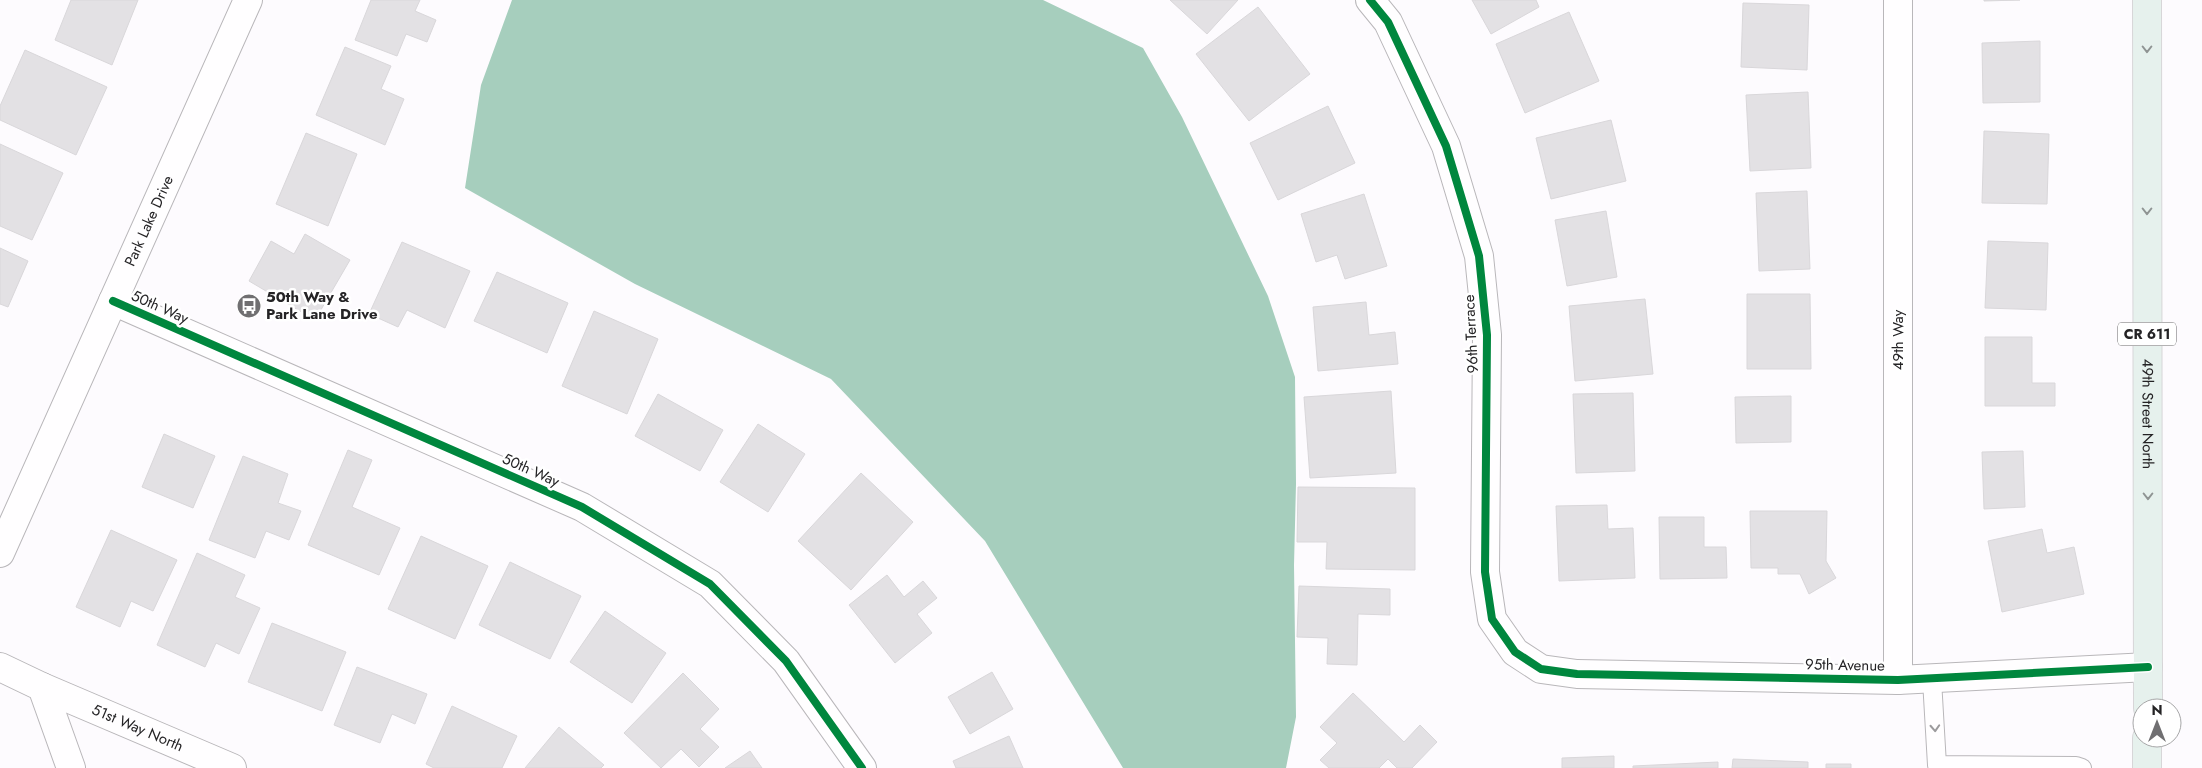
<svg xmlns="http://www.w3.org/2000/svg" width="2202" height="768" font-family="Jost,sans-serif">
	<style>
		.water { fill: #a6cebd }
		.building { fill: #e3e1e4; stroke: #d9d7da }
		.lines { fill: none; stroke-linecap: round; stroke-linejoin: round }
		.service-casing { stroke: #b9b7ba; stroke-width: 20 }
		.minor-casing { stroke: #b9b7ba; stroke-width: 30 }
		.primary-casing { stroke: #d7d6d8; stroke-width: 30 }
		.service { stroke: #fffeff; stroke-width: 18 }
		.minor { stroke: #fffeff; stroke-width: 28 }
		.primary { stroke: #e6f1ed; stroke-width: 28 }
		.cycleway-casing { stroke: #fff; stroke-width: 11 }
		.cycleway { stroke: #00873e; stroke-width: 8 }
		.oneway { stroke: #8f9493 }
		.oneway2 { stroke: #9c9b9d }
		.labels { text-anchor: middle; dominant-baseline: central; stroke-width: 5; stroke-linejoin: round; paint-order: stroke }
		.shield { fill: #fff; stroke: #666566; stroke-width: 1 }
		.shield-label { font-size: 14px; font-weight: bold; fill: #242325 }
		.street-label { font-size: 15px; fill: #242325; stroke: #fff }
		.poi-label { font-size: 15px; font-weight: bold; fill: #242325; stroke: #fff; text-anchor: start }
	</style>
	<rect width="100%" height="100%" fill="#fdfbfe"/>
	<!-- water -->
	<path class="water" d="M512,0H1043L1143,48L1182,117L1268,296L1295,377L1296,484L1294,565L1296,717L1286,768H1123L985,541L831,379L635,284L465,188L481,85Z"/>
	<!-- building -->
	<path class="building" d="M71,0H138L112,65L55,40Z
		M371,0H420L415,11L436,20L427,42L406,34L397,56L355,40Z
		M1170,0H1238L1207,34Z
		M1472,0H1536L1539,7L1491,34Z
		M1984,0H2020L1984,1Z
		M1743,3L1809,5L1807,70L1741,67Z
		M1258,7L1310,74L1249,121L1196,54Z
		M1569,12L1599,81L1525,113L1496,44Z
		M2040,41V102L1983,103L1982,43Z
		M345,47L391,66L381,89L404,99L385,145L316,115Z
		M25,50L107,87L76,155L0,120V106Z
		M1808,92L1811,168L1750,171L1746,95Z
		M1328,106L1355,163L1278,200L1250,143Z
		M1611,120L1626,181L1551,199L1536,138Z
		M1984,131L2049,134L2047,204L1982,203Z
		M306,133L357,154L328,226L276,204Z
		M0,144L63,173L32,240L0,226Z
		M1807,191L1810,269L1759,271L1756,193Z
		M1364,194L1387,266L1345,279L1337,255L1316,262L1301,214Z
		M1606,211L1617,277L1567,286L1555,220Z
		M305,234L350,260L315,320L249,281L271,241L294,254Z
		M1988,241L2048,243L2046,310L1985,308Z
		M402,242L470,271L445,328L407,310L398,327L369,314Z
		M0,248L28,261L8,307L0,304Z
		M497,272L568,303L547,353L474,321Z
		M1747,294H1810L1811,369H1747Z
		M1645,299L1653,374L1575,381L1569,306Z
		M1366,302L1369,335L1395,332L1398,364L1318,371L1313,307Z
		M594,311L658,339L627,414L562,386Z
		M1985,337H2032V383H2055V406H1985Z
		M1391,391L1396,473L1310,478L1304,397Z
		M1633,393L1635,471L1576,473L1573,394Z
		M658,394L723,430L700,471L635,436Z
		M1791,396V442L1736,443L1735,397Z
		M758,424L805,454L768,512L720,482Z
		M164,434L215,456L193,508L142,487Z
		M348,450L372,460L352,507L400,528L379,575L308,545Z
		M2023,451L2025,507L1984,509L1982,452Z
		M243,456L288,474L278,503L301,511L289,540L266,531L255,558L209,540Z
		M861,473L913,522L851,590L798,541Z
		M1298,487L1415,488V570L1326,569L1327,542H1297Z
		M1607,505L1608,529L1633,528L1635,578L1559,581L1556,506Z
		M1750,511H1827L1826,561L1836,578L1809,594L1800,574H1778V568H1751Z
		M1659,517H1704V547H1726L1727,578L1660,579Z
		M2042,529L2047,553L2074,547L2084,594L2002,612L1988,541Z
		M111,530L177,560L153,611L131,601L120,627L76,607Z
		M421,536L488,566L455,639L388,609Z
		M197,553L245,575L235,597L260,608L239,654L216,643L205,667L157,645Z
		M510,562L581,596L550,659L479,625Z
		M887,575L904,597L923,581L937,598L917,614L932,633L895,663L849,605Z
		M1299,586L1390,589V615L1358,614L1357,665L1327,664L1328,638L1297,637Z
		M605,611L666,653L632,703L570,662Z
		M272,623L346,652L322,711L248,682Z
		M357,667L427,694L415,724L392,714L380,743L334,725Z
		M992,672L1013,709L970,734L948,697Z
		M683,673L719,709L700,729L719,747L699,767L681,749L661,768L624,733Z
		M1353,693L1404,742L1420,725L1437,742L1412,768H1397L1388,759L1379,768H1329L1320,760L1337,743L1320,727Z
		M452,706L517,736L502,768H434L426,764Z
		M559,727L604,765L601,768H525Z
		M1009,736L1023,768H956L953,761Z
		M750,751L762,768H725Z
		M1614,756V768H1562V758Z
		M1733,759L1808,762V768H1732Z
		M1718,762V768H1633V766Z
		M1826,764H1851V768H1826Z"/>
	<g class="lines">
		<defs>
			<path id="service" d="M1932,680L1937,765L2076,766L2082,768"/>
			<g id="minor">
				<path d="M1370,0L1388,22L1446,146L1479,256L1487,335L1485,572L1492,619L1515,652L1541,669L1577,674L1898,680L2148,667"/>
				<path d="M1898,0V680"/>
				<path d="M113,301L582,507L710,584L786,661L862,768"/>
				<path id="s1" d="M0,553L248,0"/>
				<path d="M0,667L42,687L71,768"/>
				<path id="s2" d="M42,687L232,768"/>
			</g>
			<g id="primary">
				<path id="s3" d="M2147,0L2148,708"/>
				<path d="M2147,768V738"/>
			</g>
		</defs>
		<!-- service casing -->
		<use href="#service" class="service-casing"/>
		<!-- minor casing -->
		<use href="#minor" class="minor-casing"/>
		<!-- primary casing -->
		<use href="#primary" class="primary-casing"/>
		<!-- service -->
		<use href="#service" class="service"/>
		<!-- minor -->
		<use href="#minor" class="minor"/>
		<!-- primary -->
		<use href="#primary" class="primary"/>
		<defs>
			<path id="cycleway" d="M1370,0L1388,22L1446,146L1479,256L1487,335L1485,572L1492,619L1515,652L1541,669L1577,674L1898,680L2148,667
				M113,301L582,507L710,584L786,661L862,768"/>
		</defs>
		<!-- cycleway casing -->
		<use href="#cycleway" class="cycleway-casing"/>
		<!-- cycleway -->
		<use href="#cycleway" class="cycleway"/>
	</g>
	<!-- one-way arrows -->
	<defs><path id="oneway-chevron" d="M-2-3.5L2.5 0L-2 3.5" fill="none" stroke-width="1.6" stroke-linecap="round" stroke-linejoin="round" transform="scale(1.25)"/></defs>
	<g class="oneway">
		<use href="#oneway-chevron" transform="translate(2147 49) rotate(90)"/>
		<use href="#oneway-chevron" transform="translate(2147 211) rotate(90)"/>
		<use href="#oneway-chevron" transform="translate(2148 496) rotate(90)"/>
	</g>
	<use class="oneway2" href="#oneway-chevron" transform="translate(1935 728) rotate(87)"/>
	<!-- icons -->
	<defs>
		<symbol id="bus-disc" viewBox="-11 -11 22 22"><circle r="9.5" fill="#706f71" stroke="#fff"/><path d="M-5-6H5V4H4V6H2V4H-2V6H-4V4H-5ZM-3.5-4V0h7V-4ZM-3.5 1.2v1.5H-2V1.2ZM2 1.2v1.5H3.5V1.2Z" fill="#fff"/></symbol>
	</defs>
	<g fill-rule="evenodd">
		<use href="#bus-disc" x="235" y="292" width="28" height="28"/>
	</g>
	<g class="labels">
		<!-- shield labels -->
		<rect class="shield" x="2118" y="322.5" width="58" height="23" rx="4"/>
		<g class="shield-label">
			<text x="2147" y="334">CR 611</text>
		</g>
		<!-- street labels -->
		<g class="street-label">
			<text stroke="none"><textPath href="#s1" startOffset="364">Park Lake Drive</textPath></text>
			<text transform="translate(160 307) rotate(24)">50th Way</text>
			<text transform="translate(1471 334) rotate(-93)">96th Terrace</text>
			<text transform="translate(1898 340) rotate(-90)">49th Way</text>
			<text stroke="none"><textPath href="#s3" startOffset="414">49th Street North</textPath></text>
			<text transform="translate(531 470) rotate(24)">50th Way</text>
			<text transform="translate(1845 665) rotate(1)">95th Avenue</text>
			<text stroke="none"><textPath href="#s2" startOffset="104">51st Way North</textPath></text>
		</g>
		<!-- poi labels -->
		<g class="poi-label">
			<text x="266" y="297">50th Way &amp;<tspan x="266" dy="17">Park Lane Drive</tspan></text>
		</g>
	</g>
	<!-- north arrow -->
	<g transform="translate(2157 723)"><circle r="24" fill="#ffffff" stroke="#a7a7a8"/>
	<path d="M0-4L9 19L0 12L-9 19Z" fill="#706f71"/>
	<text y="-8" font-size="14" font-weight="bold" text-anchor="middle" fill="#242325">N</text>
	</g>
</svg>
